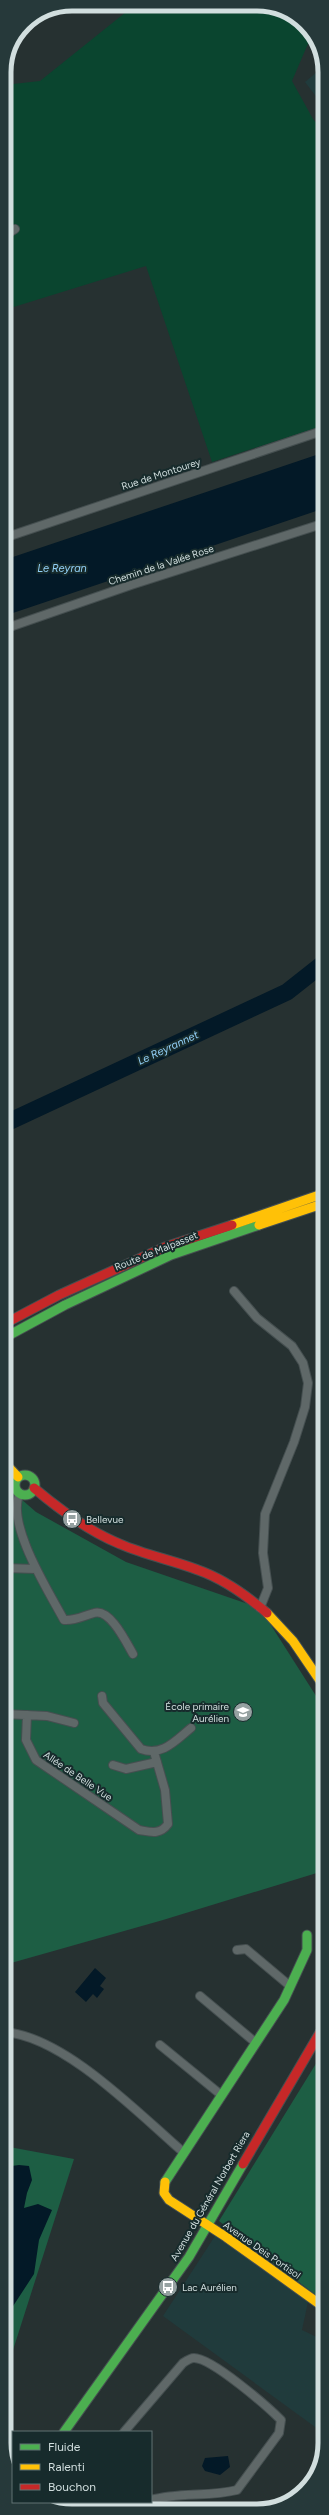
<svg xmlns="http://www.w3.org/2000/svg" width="329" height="2515" font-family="Figtree,sans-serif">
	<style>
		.built { fill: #203b3c }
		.green { fill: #0a452f }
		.forest { fill: #1d5e44 }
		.water { fill: #031927 }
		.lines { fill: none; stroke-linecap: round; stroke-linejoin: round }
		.river { stroke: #031927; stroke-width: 17 }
		.street-casing { stroke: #454f50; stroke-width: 10 }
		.fast-casing { stroke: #454f50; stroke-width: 11 }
		.slow-casing { stroke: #454f50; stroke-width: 11 }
		.jam-casing { stroke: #454f50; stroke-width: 11 }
		.street { stroke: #5f6868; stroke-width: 8 }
		.fast { stroke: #4caf50; stroke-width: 9 }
		.slow { stroke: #ffc107; stroke-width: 9 }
		.jam { stroke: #c62828; stroke-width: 9 }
		.labels { text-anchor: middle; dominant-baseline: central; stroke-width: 4; stroke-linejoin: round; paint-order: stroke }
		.street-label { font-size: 10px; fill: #d1dede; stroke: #172b2c }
		.poi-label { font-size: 10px; fill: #d1dede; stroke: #172b2c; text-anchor: start }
		.water-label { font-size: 11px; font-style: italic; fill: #92d0f7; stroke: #172b2c }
		.rim { fill: none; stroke: #d1dede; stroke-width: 5 }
	</style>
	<rect width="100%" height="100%" fill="#263131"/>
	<!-- built -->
	<path class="built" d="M324,66L325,68V108L305,82Z
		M215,2236L308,2302L302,2330L325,2341V2424L322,2432L163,2316Z"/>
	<!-- green -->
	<path class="green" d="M274,6L308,27L310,39L292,81L313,119L325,134V425L212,462L146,266L4,310V85L40,81L131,8Z"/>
	<!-- forest -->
	<path class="forest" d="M4,1484L36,1512L126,1562L260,1608L325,1710V1873L320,1872L163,1920L4,1965Z
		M325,2049V2302L219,2221Z
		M4,2146L74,2159L13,2350L4,2347Z"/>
	<!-- water -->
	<path class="water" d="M325,452V508L4,616V560Z
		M95,1968L106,1978L100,1986L104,1989L97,1998L93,1994L86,2002L75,1992Z
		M19,2165L29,2166L32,2180L27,2193L24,2208L38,2204L52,2210L39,2240L34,2274L4,2320V2167Z
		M228,2456L230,2467L220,2475L205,2471L202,2466L205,2458Z"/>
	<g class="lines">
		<!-- river -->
		<path class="river" d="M4,1124L287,992L325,962"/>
		<defs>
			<path id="street" d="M4,248L7,234L15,229
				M4,538L325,430
				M4,629L131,585L325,523
				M234,1291L257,1318L292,1346L303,1363L308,1383L305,1407L294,1442L265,1514L263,1553L268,1588L260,1608
				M20,1493C5,1523 49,1592 64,1620C75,1621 83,1616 94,1613C110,1608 126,1642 133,1654
				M4,1568L36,1569
				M102,1696L103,1703L141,1749C162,1757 176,1740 191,1728
				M4,1714L47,1716L74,1723
				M27,1715L26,1740L36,1760L139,1830C151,1832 160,1835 168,1824L165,1790L154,1752
				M113,1765L126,1769L157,1762
				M237,1950L246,1949L290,1986
				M200,1996L256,2043
				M4,2032C64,2036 139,2114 183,2152
				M160,2045L220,2094
				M124,2432L183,2363C186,2361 191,2358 194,2358C212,2358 268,2407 281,2420L279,2433L237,2490C209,2497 179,2492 151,2500
				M139,2504L145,2502"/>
			<path id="fast" d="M4,1338L65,1305L171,1255L259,1225
				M15 1485a10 10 0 1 1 20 0a10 10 0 1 1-20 0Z
				M165,2182L284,2000L307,1950V1935
				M64,2432L189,2257L243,2164"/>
			<path id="slow" d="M232,1225L325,1193
				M259,1225L325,1203
				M4,1462L18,1477
				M267,1613L293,1641L325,1688
				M165,2182L164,2193L169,2200L226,2237L325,2308"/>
			<path id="jam" d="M4,1324L59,1295L165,1247L232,1225
				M34,1488C60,1510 88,1531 120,1544C145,1555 172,1560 198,1570C224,1579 246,1595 267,1613
				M243,2164L325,2024"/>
		</defs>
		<!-- street casing -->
		<use href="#street" class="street-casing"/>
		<!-- fast casing -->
		<use href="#fast" class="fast-casing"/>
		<!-- slow casing -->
		<use href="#slow" class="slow-casing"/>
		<!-- jam casing -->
		<use href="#jam" class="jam-casing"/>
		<!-- street -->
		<use href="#street" class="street"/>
		<!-- fast -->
		<use href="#fast" class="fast"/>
		<!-- slow -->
		<use href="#slow" class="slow"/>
		<!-- jam -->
		<use href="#jam" class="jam"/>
	</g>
	<!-- icons -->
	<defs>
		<symbol id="bus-disc" viewBox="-11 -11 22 22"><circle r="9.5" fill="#95a1a1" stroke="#172b2c"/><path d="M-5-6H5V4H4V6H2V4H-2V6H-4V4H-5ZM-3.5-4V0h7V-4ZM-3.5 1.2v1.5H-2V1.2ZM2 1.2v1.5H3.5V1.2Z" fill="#fff"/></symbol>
		<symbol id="school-disc" viewBox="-11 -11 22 22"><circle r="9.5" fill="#95a1a1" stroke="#172b2c"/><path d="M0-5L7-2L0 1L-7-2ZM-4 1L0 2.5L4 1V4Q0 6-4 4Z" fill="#fff"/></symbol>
	</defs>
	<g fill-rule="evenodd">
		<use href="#bus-disc" x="61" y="1508" width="22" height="22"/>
		<use href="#school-disc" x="232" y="1701" width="22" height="22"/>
		<use href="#bus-disc" x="157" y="2276" width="22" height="22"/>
	</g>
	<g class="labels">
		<!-- street labels -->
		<g class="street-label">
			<text transform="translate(161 474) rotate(-18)">Rue de Montourey</text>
			<text transform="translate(161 565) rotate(-18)">Chemin de la Valée Rose</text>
			<text transform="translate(156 1251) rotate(-22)">Route de Malpasset</text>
			<text transform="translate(78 1776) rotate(34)">Allée de Belle Vue</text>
			<text transform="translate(210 2196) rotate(-60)">Avenue du Général Norbert Riera</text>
			<text transform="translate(262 2250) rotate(35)">Avenue Deis Portisol</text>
		</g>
		<!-- poi labels -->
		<g class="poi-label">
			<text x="86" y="1519">Bellevue</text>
			<text x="229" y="1706" text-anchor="end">École primaire<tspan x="229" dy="12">Aurélien</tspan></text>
			<text x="182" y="2287">Lac Aurélien</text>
		</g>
		<!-- water labels -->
		<g class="water-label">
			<text x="62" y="568">Le Reyran</text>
			<text transform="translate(168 1048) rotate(-25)">Le Reyrannet</text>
		</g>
	</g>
	<!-- crop -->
	<path d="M0 0H329V2515H0ZM72 11H257A61 61 0 0 1 318 72V2443A61 61 0 0 1 257 2504H72A61 61 0 0 1 11 2443V72A61 61 0 0 1 72 11Z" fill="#26393a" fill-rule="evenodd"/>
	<path class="rim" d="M72 11H257A61 61 0 0 1 318 72V2443A61 61 0 0 1 257 2504H72A61 61 0 0 1 11 2443V72A61 61 0 0 1 72 11Z"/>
	<!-- legend -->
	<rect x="12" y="2431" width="140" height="72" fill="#172b2c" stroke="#617373"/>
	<rect x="20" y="2444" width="20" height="6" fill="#4caf50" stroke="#617373"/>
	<text x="48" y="2451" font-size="12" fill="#d1dede">Fluide</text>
	<rect x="20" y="2464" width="20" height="6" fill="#ffc107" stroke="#617373"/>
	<text x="48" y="2471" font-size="12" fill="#d1dede">Ralenti</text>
	<rect x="20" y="2484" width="20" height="6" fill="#c62828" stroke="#617373"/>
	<text x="48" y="2491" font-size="12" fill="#d1dede">Bouchon</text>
</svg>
